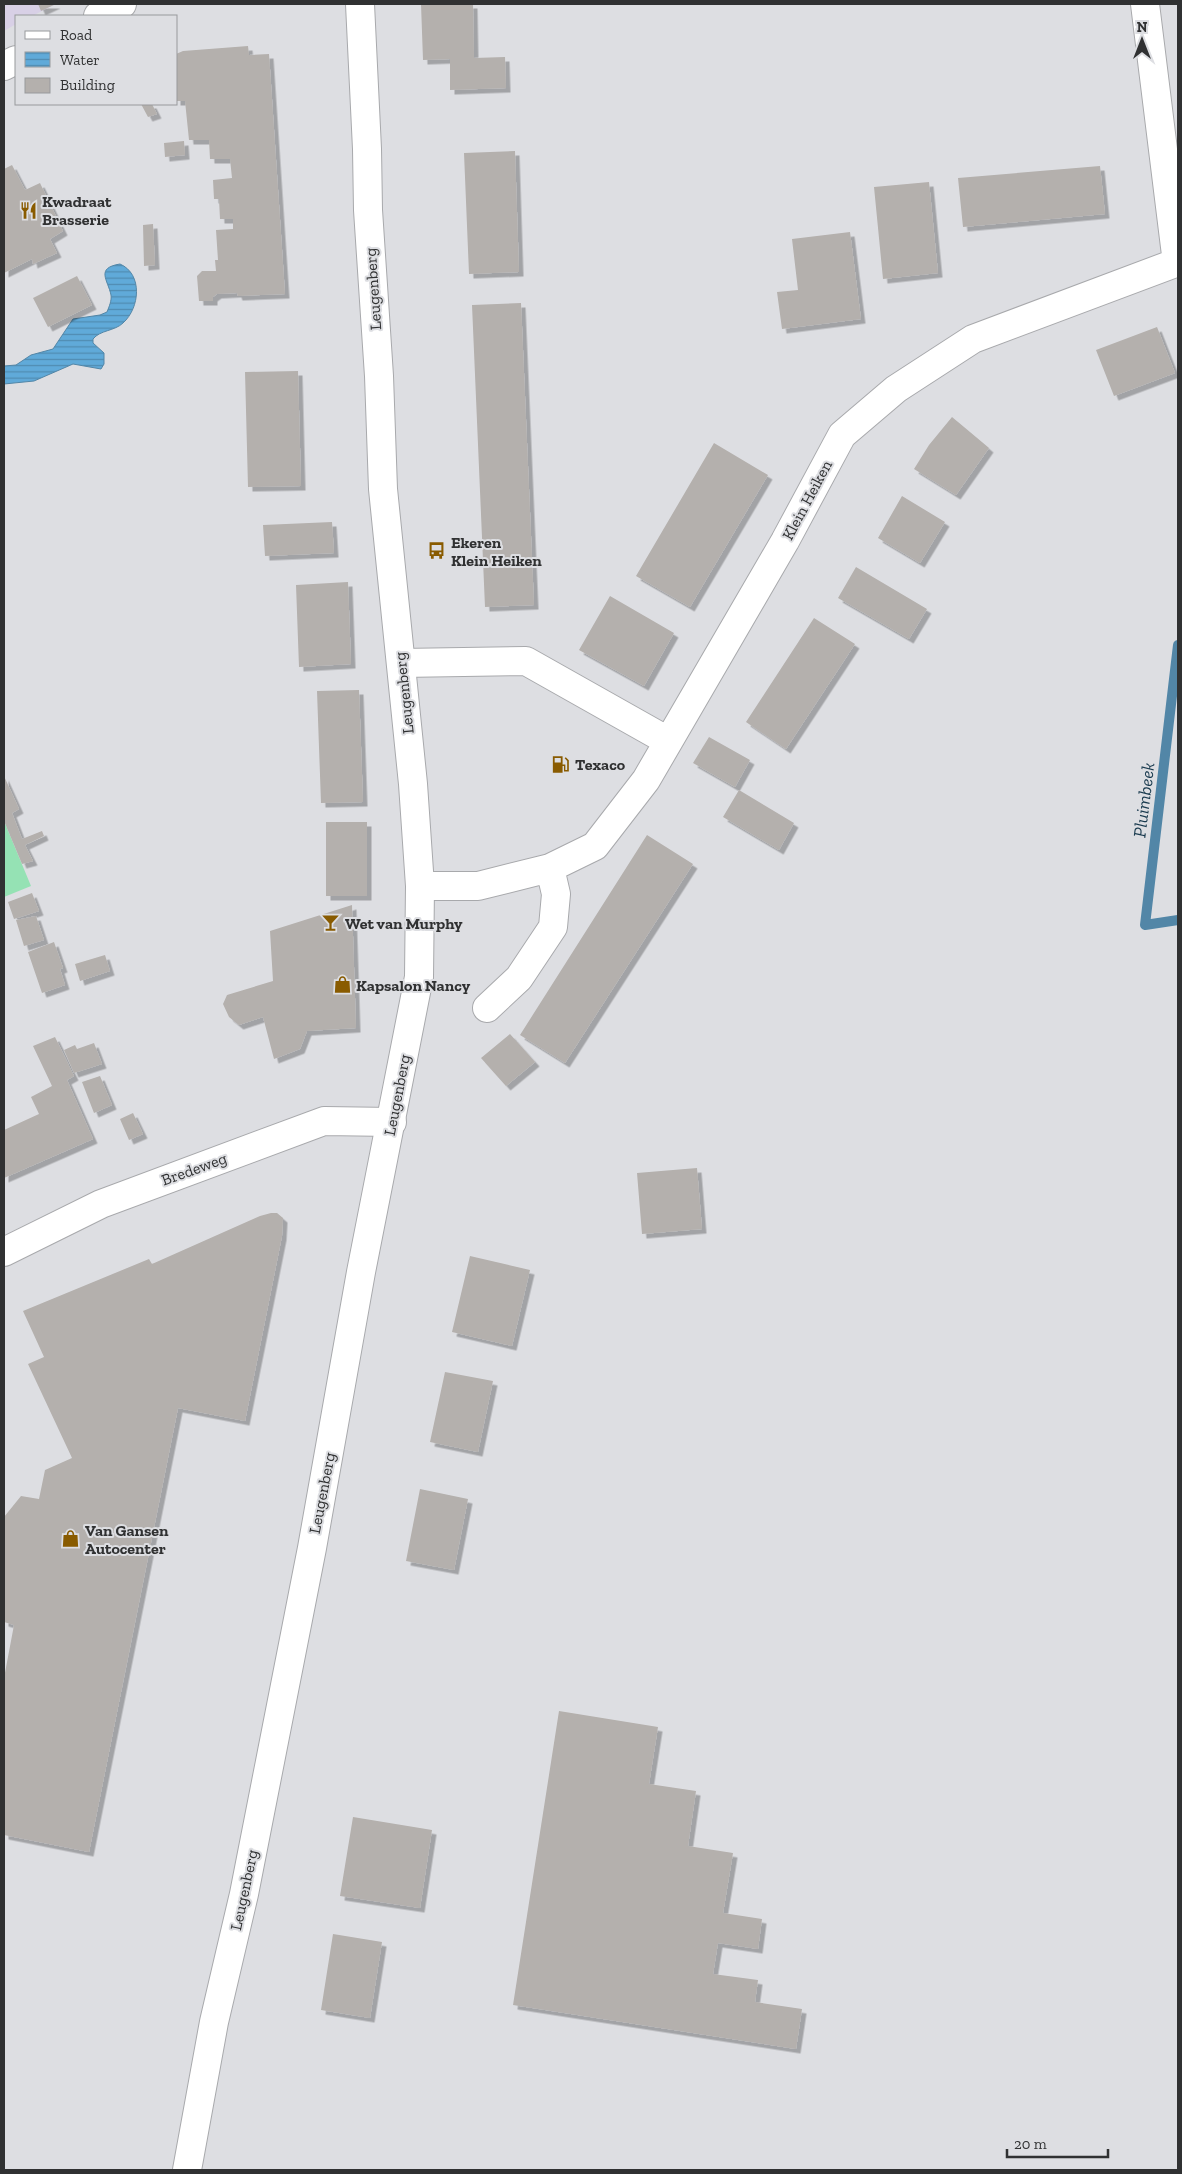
<svg xmlns="http://www.w3.org/2000/svg" width="1182" height="2174" font-family="'Zilla Slab',serif">
	<style>
		.education { fill: #d8d0e6 }
		.pitch { fill: #95e2b4 }
		.water { fill: url(#water-rules); stroke: #5286a7 }
		.lines { fill: none; stroke-linecap: round; stroke-linejoin: round }
		.stream { stroke: #5286a7; stroke-width: 10 }
		.building { fill: #b4b0ad; filter: url(#shadow) }
		.minor-casing { stroke: #a8a9ac; stroke-width: 30 }
		.major-casing { stroke: #a8a9ac; stroke-width: 30 }
		.minor { stroke: #fff; stroke-width: 28 }
		.major { stroke: #fff; stroke-width: 28 }
		.labels { text-anchor: middle; dominant-baseline: central; stroke-width: 4; stroke-linejoin: round; paint-order: stroke }
		.poi-label { font-size: 16px; font-weight: bold; fill: #303132; stroke: #dddee2; text-anchor: start }
		.street-label { font-size: 16px; fill: #303132; stroke: #dddee2 }
		.water-label { font-size: 18px; font-style: italic; fill: #193a4e; stroke: #dddee2 }
	</style>
	<defs>
		<pattern id="water-rules" width="6" height="5" patternUnits="userSpaceOnUse" patternTransform="scale(1.25)"><rect width="6" height="5" fill="#60aad9"/><path d="M0 2.5h6" fill="none" stroke="#508bb1"/></pattern>
		<filter id="shadow"><feDropShadow dx="4.5" dy="4.5" stdDeviation="0" flood-color="#0004"/></filter>
	</defs>
	<rect width="100%" height="100%" fill="#dddee2"/>
	<!-- education -->
	<path class="education" d="M4,4H56L32,16H16V24L4,31Z"/>
	<!-- pitch -->
	<path class="pitch" d="M4,821L31,886L4,897Z"/>
	<!-- water -->
	<path class="water" d="M120,264C143,274 140,308 123,323C115,331 100,330 93,339V343L104,353V364L101,369L73,364L34,381L4,384V366L16,365L31,355L53,349L73,319L100,315L107,312C109,307 112,300 111,295C108,280 95,268 120,264Z"/>
	<g class="lines">
		<!-- stream -->
		<path class="stream" d="M1178,645L1145,925L1178,920"/>
	</g>
	<!-- building -->
	<path class="building" d="M38,4H56L41,11Z
		M421,4H473L474,58L505,57L506,88L450,90V59L423,60Z
		M248,46L249,55L269,54L285,294L238,296L237,293L217,294L213,297V301H199L197,276L202,271H216L215,260H218L216,230L233,229V219H220L219,199H214L213,180L232,178L230,159H210L209,140H189L185,101H176V54L183,51Z
		M141,104H152L157,114L148,117Z
		M184,141L185,155L165,157L164,143Z
		M515,151L519,272L469,274L464,153Z
		M12,165L25,190L40,183L63,231L50,239L57,253L33,264L32,259L4,273V169Z
		M1100,166L1105,214L963,227L958,178Z
		M929,182L938,273L883,279L874,187Z
		M153,224L155,265L144,266L143,225Z
		M850,232L861,319L782,329L777,292L798,290L792,239Z
		M77,276L92,305L48,327L33,298Z
		M521,303L534,605L485,607L472,305Z
		M1157,327L1175,373L1114,396L1096,350Z
		M298,371L301,486L248,487L245,372Z
		M952,417L989,448L956,495L914,469L929,445Z
		M714,443L768,475L690,607L636,576Z
		M902,496L945,522L920,563L878,538Z
		M332,522L334,553L265,556L263,525Z
		M856,567L927,609L909,639L838,598Z
		M348,582L351,664L299,667L296,585Z
		M610,596L674,633L644,686L579,650Z
		M814,618L855,644L786,749L746,722Z
		M359,690L363,802L321,803L317,691Z
		M709,737L750,760L735,787L693,763Z
		M4,776L19,809L12,813L22,839L42,831L44,836L25,845L33,861L22,864L4,821Z
		M739,790L794,823L779,850L723,817Z
		M326,822H367V896H326Z
		M647,835L693,864L565,1063L520,1035Z
		M32,893L39,911L14,919L8,902Z
		M352,905L356,1028L307,1031L300,1049L274,1059L263,1017L239,1025L229,1017L223,1004L227,995L273,981L270,931Z
		M36,916L44,940L24,946L16,920Z
		M54,942L63,968L60,969L65,985L42,993L28,952Z
		M105,955L110,971L80,981L75,964Z
		M510,1034L535,1062L506,1086L481,1058Z
		M55,1037L74,1076L67,1080L93,1139L4,1178V1130L39,1114L31,1097L52,1086L33,1046Z
		M94,1043L102,1064L74,1073L64,1050L75,1045L77,1049Z
		M100,1076L112,1105L94,1113L82,1082Z
		M133,1113L143,1134L129,1140L120,1119Z
		M697,1168L702,1229L642,1234L637,1173Z
		M271,1213H277L283,1218L282,1236L245,1421L178,1408L89,1852L4,1835V1678L14,1625L4,1622V1517L21,1496L39,1499L45,1470L72,1458L28,1364L44,1357L23,1311L149,1259L152,1264L260,1216Z
		M470,1256L530,1270L512,1346L452,1332Z
		M445,1372L493,1381L478,1452L430,1442Z
		M420,1489L468,1499L454,1570L406,1561Z
		M559,1711L658,1727L649,1784L696,1791L688,1846L733,1853L723,1913L762,1919L758,1949L718,1943L713,1974L758,1980L755,2002L802,2009L796,2049L513,2005Z
		M353,1817L432,1830L420,1908L340,1896Z
		M333,1934L382,1942L370,2018L321,2010Z"/>
	<g class="lines">
		<defs>
			<path id="minor" d="M1145,4L1177,263
				M98,16L122,4
				M4,66L16,60
				M401,663L526,661L668,741
				M420,886H478L550,868L595,846L646,780L785,541L842,435L896,389L973,339L1178,262
				M487,1008L519,978L553,927L556,894L550,868
				M4,1252L101,1204L324,1121L392,1122"/>
			<path id="major" d="M187,2170L214,2022L244,1894L312,1548L361,1272L419,977L420,886L413,784L383,489L379,376L368,210L367,149L360,4"/>
		</defs>
		<!-- minor casing -->
		<use href="#minor" class="minor-casing"/>
		<!-- major casing -->
		<use href="#major" class="major-casing"/>
		<!-- minor -->
		<use href="#minor" class="minor"/>
		<!-- major -->
		<use href="#major" class="major"/>
	</g>
	<!-- icons -->
	<defs>
		<symbol id="restaurant-bare" viewBox="-9 -9 18 18"><path d="M-5-6h1v4h1v-4h1v4h1v-4h1v5L-1.5 .5V6h-2V.5L-5-1ZM5-6V6H3V1.5H1.5Q1.5-4 5-6Z" fill="#895b00" stroke="#dddee2" stroke-width="2.5" paint-order="stroke"/></symbol>
		<symbol id="bus-bare" viewBox="-9 -9 18 18"><path d="M-5-6H5V4H4V6H2V4H-2V6H-4V4H-5ZM-3.5-4V0h7V-4ZM-3.5 1.2v1.5H-2V1.2ZM2 1.2v1.5H3.5V1.2Z" fill="#895b00" stroke="#dddee2" stroke-width="2.5" paint-order="stroke"/></symbol>
		<symbol id="fuel-bare" viewBox="-9 -9 18 18"><path d="M-5.5-6h7V0h2V4h1.3V-2.5L3-4.5l.8-.8L6-3V5H2.5V1h-1V6h-7ZM-4.2-4.7v3.2H.2V-4.7Z" fill="#895b00" stroke="#dddee2" stroke-width="2.5" paint-order="stroke"/></symbol>
		<symbol id="bar-bare" viewBox="-9 -9 18 18"><path d="M-6-5H6L.8 .8V4.5H3.5V6h-7V4.5H-.8V.8Z" fill="#895b00" stroke="#dddee2" stroke-width="2.5" paint-order="stroke"/></symbol>
		<symbol id="shop-bare" viewBox="-9 -9 18 18"><path d="M-5-2.5h2.3a2.7 3.5 0 0 1 5.4 0H5L5.5 6h-11ZM-1.5-2.5h3a1.5 2.3 0 0 0-3 0Z" fill="#895b00" stroke="#dddee2" stroke-width="2.5" paint-order="stroke"/></symbol>
	</defs>
	<g fill-rule="evenodd">
		<use href="#restaurant-bare" x="16" y="198" width="25" height="25"/>
		<use href="#bus-bare" x="424" y="538" width="25" height="25"/>
		<use href="#fuel-bare" x="548" y="752" width="25" height="25"/>
		<use href="#bar-bare" x="318" y="910" width="25" height="25"/>
		<use href="#shop-bare" x="330" y="972" width="25" height="25"/>
		<use href="#shop-bare" x="58" y="1526" width="25" height="25"/>
	</g>
	<g class="labels">
		<!-- poi labels -->
		<g class="poi-label">
			<text x="42" y="201">Kwadraat<tspan x="42" dy="18">Brasserie</tspan></text>
			<text x="451" y="542">Ekeren<tspan x="451" dy="18">Klein Heiken</tspan></text>
			<text x="575" y="764">Texaco</text>
			<text x="345" y="923">Wet van Murphy</text>
			<text x="356" y="985">Kapsalon Nancy</text>
			<text x="85" y="1530">Van Gansen<tspan x="85" dy="18">Autocenter</tspan></text>
		</g>
		<!-- street labels -->
		<g class="street-label">
			<text transform="translate(373 289) rotate(-94)">Leugenberg</text>
			<text transform="translate(807 500) rotate(-62)">Klein Heiken</text>
			<text transform="translate(404 693) rotate(-96)">Leugenberg</text>
			<text transform="translate(397 1095) rotate(-79)">Leugenberg</text>
			<text transform="translate(194 1169) rotate(-20)">Bredeweg</text>
			<text transform="translate(322 1493) rotate(-79)">Leugenberg</text>
			<text transform="translate(244 1890) rotate(-78)">Leugenberg</text>
		</g>
		<!-- water labels -->
		<g class="water-label">
			<text transform="translate(1144 800) rotate(-83)">Pluimbeek</text>
		</g>
	</g>
	<!-- border -->
	<rect width="1182" height="2174" fill="none" stroke="#303132" stroke-width="10"/>
	<!-- legend -->
	<rect x="15" y="15" width="162" height="90" fill="#dddee2" stroke="#98999c"/>
	<rect x="25" y="31" width="25" height="8" fill="#ffffff" stroke="#98999c"/>
	<text x="60" y="40" font-size="15" fill="#303132">Road</text>
	<rect x="25" y="52" width="25" height="15" fill="url(#water-rules)" stroke="#98999c"/>
	<text x="60" y="65" font-size="15" fill="#303132">Water</text>
	<rect x="25" y="78" width="25" height="15" fill="#b4b0ad" stroke="#98999c"/>
	<text x="60" y="90" font-size="15" fill="#303132">Building</text>
	<!-- north arrow -->
	<g transform="translate(1142 40)" stroke="#dddee2" stroke-width="4" paint-order="stroke">
	<path d="M0-4L9 19L0 12L-9 19Z" fill="#303132"/>
	<text y="-8" font-size="14" font-weight="bold" text-anchor="middle" fill="#303132">N</text>
	</g>
	<!-- scale -->
	<path d="M1007 2149v8h101v-8" fill="none" stroke="#303132" stroke-width="2.5"/>
	<text x="1014" y="2149" font-size="15" fill="#303132" stroke="#dddee2" stroke-width="4" paint-order="stroke">20 m</text>
</svg>
